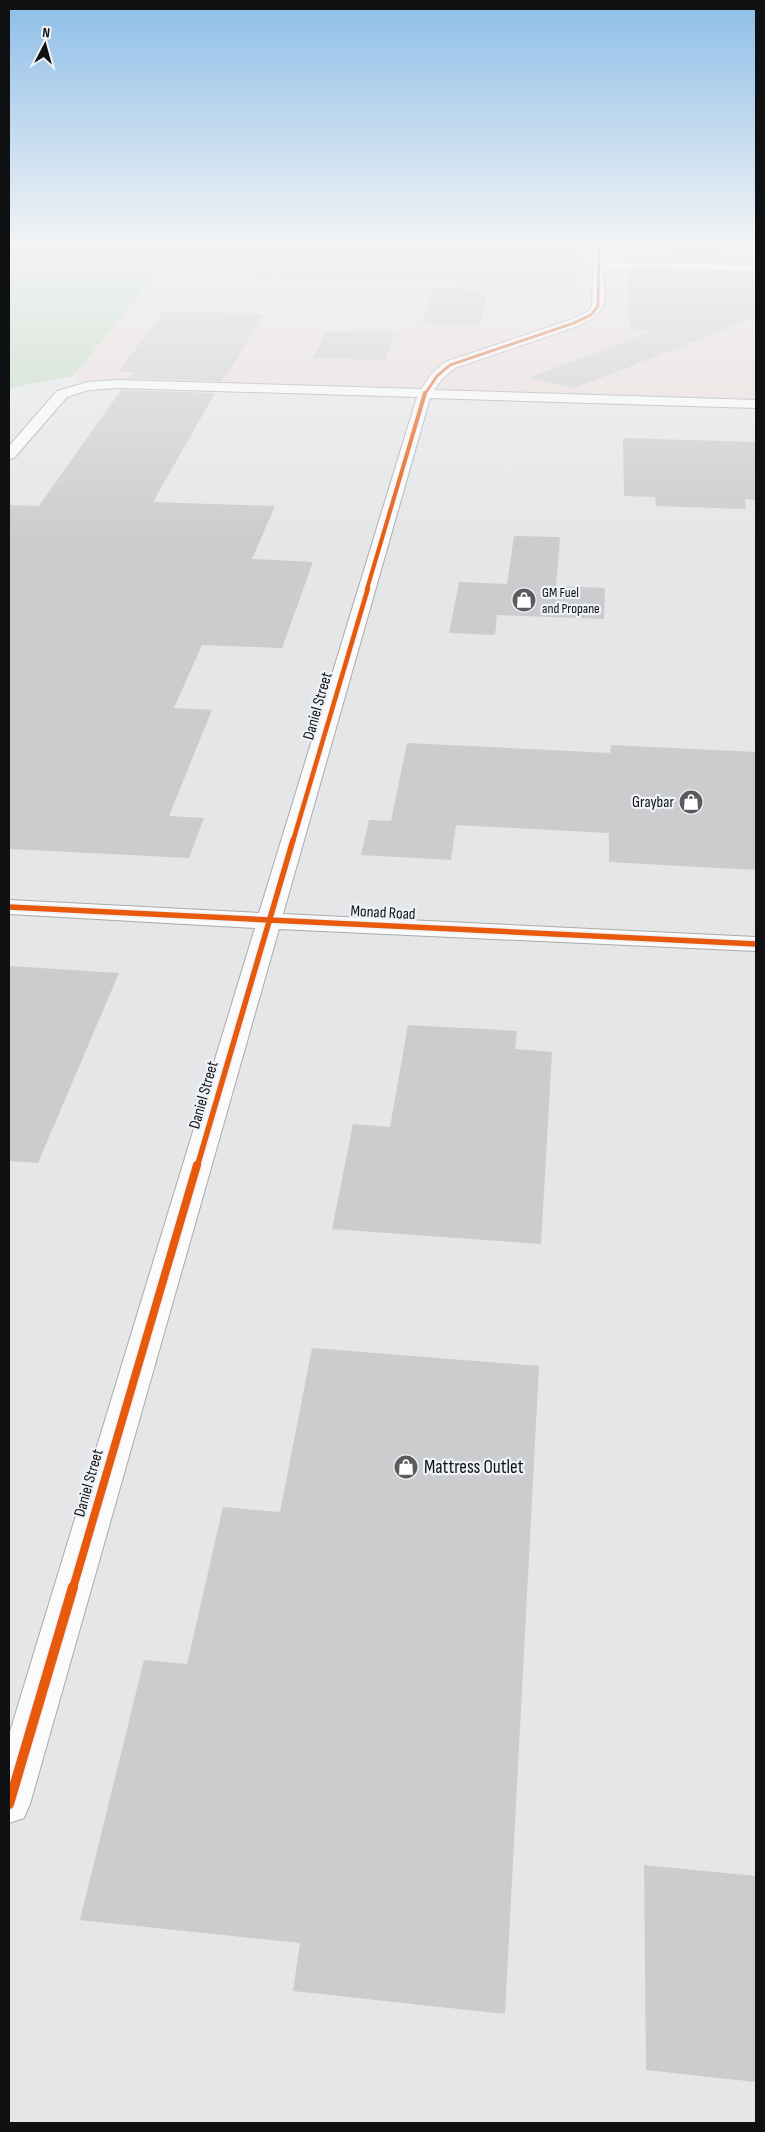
<svg xmlns="http://www.w3.org/2000/svg" width="765" height="2132" font-family="'Sofia Sans Condensed',sans-serif">
	<style>
		.commercial { fill: #eadcda }
		.green { fill: #c2d8c1 }
		.building { fill: #cbccce }
		.lines { fill: none; stroke-linecap: round; stroke-linejoin: round }
		.minor-casing { stroke: #a9aaac; stroke-width: 2 }
		.minor { fill: #fbfbfc; fill-rule: evenodd }
		.cycleway-far5-casing { stroke: #eff2f8; stroke-width: 4 }
		.cycleway-far4-casing { stroke: #eff2f8; stroke-width: 5.5 }
		.cycleway-far3-casing { stroke: #eff2f8; stroke-width: 7 }
		.cycleway-far2-casing { stroke: #eff2f8; stroke-width: 9 }
		.cycleway-far1-casing { stroke: #eff2f8; stroke-width: 11 }
		.cycleway-casing { stroke: #eff2f8; stroke-width: 13 }
		.cycleway-far5 { stroke: #e8590c; stroke-width: 2.5 }
		.cycleway-far4 { stroke: #e8590c; stroke-width: 4 }
		.cycleway-far3 { stroke: #e8590c; stroke-width: 4.5 }
		.cycleway-far2 { stroke: #e8590c; stroke-width: 5.5 }
		.cycleway-far1 { stroke: #e8590c; stroke-width: 8 }
		.cycleway { stroke: #e8590c; stroke-width: 10 }
		.labels { text-anchor: middle; dominant-baseline: central; stroke-width: 4.5; stroke-linejoin: round; paint-order: stroke }
		.far-poi-label { font-size: 14px; fill: #0f1012; stroke: #eff2f8; text-anchor: start }
		.street-label { font-size: 16px; fill: #0f1012; stroke: #eff2f8 }
		.poi-label { font-size: 16px; fill: #0f1012; stroke: #eff2f8; text-anchor: end }
		.near-poi-label { font-size: 19px; fill: #0f1012; stroke: #eff2f8; text-anchor: start }
	</style>
	<rect width="100%" height="100%" fill="#e4e6e8"/>
	<!-- commercial -->
	<path class="commercial" d="M157,274L756,291V404L118,384L88,386L73,376Z"/>
	<!-- green -->
	<path class="green" d="M9,243H581L576,285L157,274L73,376L9,388Z"/>
	<!-- building -->
	<path class="building" d="M671,247L742,251L743,255H756V263L631,261V251L671,252Z
		M631,270L756,273V317L575,388L528,378L656,330L629,329L628,273H631Z
		M433,289L488,290L480,325L422,324Z
		M164,311L264,314L227,375H225L221,381L129,378L134,372H118Z
		M326,332L395,333L385,360L313,358Z
		M121,390L215,393L153,502L275,506L252,559L313,562L282,648L202,645L174,708L212,710L169,816L204,818L189,858L9,849V505L39,506Z
		M623,438L756,442V500L745,499L746,509L656,506L655,497L624,496Z
		M514,536L560,537L556,586L605,588L604,619L497,615L495,635L449,633L459,582L507,584Z
		M407,743L610,753L611,745L756,752V870L609,862V833L456,825L451,860L361,855L369,820L391,821Z
		M9,966L119,973L38,1163L9,1161Z
		M408,1025L517,1031L515,1049L552,1052L541,1244L332,1229L353,1124L390,1127Z
		M312,1348L539,1366L505,2014L293,1991L300,1943L80,1920L144,1660L187,1664L223,1507L280,1512Z
		M644,1865L756,1876V2082L646,2070Z"/>
	<g class="lines">
		<defs>
			<path id="minor" d="M594,243H604V262L756,265V271L604,268C604,301 611,310 578,326L455,368L442,379L434,390L756,400V408L430,398L283,914L756,937V951L279,929L30,1804L24,1818L9,1823V1735L255,928L9,914V900L259,913L417,397L118,388L89,390L67,397L14,458L9,459V446L57,391L88,382L118,380L421,389L432,373L445,362L570,320L587,312L592,306Z"/>
		</defs>
		<!-- minor casing -->
		<use href="#minor" class="minor-casing"/>
		<!-- minor -->
		<use href="#minor" class="minor"/>
		<defs>
			<path id="cycleway-far5" d="M425,394L437,376L450,365L574,323L591,315L598,306L599,243"/>
			<path id="cycleway-far4" d="M367,589L425,393"/>
			<path id="cycleway-far3" d="M293,841L368,588"/>
			<path id="cycleway-far2" d="M9,907L756,944
				M197,1167L293,840"/>
			<path id="cycleway-far1" d="M73,1588L197,1165"/>
			<path id="cycleway" d="M9,1804L73,1587"/>
		</defs>
		<!-- cycleway-far5 casing -->
		<use href="#cycleway-far5" class="cycleway-far5-casing"/>
		<!-- cycleway-far4 casing -->
		<use href="#cycleway-far4" class="cycleway-far4-casing"/>
		<!-- cycleway-far3 casing -->
		<use href="#cycleway-far3" class="cycleway-far3-casing"/>
		<!-- cycleway-far2 casing -->
		<use href="#cycleway-far2" class="cycleway-far2-casing"/>
		<!-- cycleway-far1 casing -->
		<use href="#cycleway-far1" class="cycleway-far1-casing"/>
		<!-- cycleway casing -->
		<use href="#cycleway" class="cycleway-casing"/>
		<!-- cycleway-far5 -->
		<use href="#cycleway-far5" class="cycleway-far5"/>
		<!-- cycleway-far4 -->
		<use href="#cycleway-far4" class="cycleway-far4"/>
		<!-- cycleway-far3 -->
		<use href="#cycleway-far3" class="cycleway-far3"/>
		<!-- cycleway-far2 -->
		<use href="#cycleway-far2" class="cycleway-far2"/>
		<!-- cycleway-far1 -->
		<use href="#cycleway-far1" class="cycleway-far1"/>
		<!-- cycleway -->
		<use href="#cycleway" class="cycleway"/>
	</g>
	<!-- sky -->
	<linearGradient id="sky" x2="0" y2="1"><stop stop-color="#8dbde8"/><stop offset="0.45" stop-color="#f3f4f5"/><stop offset="1" stop-color="#f3f4f5" stop-opacity="0"/></linearGradient>
	<rect width="765" height="542" fill="url(#sky)"/>
	<!-- icons -->
	<defs>
		<symbol id="shop-disc" viewBox="-11 -11 22 22"><circle r="9.5" fill="#5a5b5d" stroke="#eff2f8"/><path d="M-5-2.5h2.3a2.7 3.5 0 0 1 5.4 0H5L5.5 6h-11ZM-1.5-2.5h3a1.5 2.3 0 0 0-3 0Z" fill="#fff"/></symbol>
	</defs>
	<g fill-rule="evenodd">
		<use href="#shop-disc" x="510" y="586" width="28" height="28"/>
		<use href="#shop-disc" x="677" y="788" width="28" height="28"/>
		<use href="#shop-disc" x="392" y="1453" width="28" height="28"/>
	</g>
	<g class="labels">
		<!-- far-poi labels -->
		<g class="far-poi-label">
			<text x="542" y="592">GM Fuel<tspan x="542" dy="16">and Propane</tspan></text>
		</g>
		<!-- street labels -->
		<g class="street-label">
			<text transform="translate(318 706) rotate(-74)">Daniel Street</text>
			<text transform="translate(383 913) rotate(3)">Monad Road</text>
			<text transform="translate(204 1095) rotate(-74)">Daniel Street</text>
			<text transform="translate(89 1483) rotate(-74)">Daniel Street</text>
		</g>
		<!-- poi labels -->
		<g class="poi-label">
			<text x="674" y="802">Graybar</text>
		</g>
		<!-- near-poi labels -->
		<g class="near-poi-label">
			<text x="424" y="1467">Mattress Outlet</text>
		</g>
	</g>
	<!-- border -->
	<rect width="765" height="2132" fill="none" stroke="#0f1012" stroke-width="20"/>
	<!-- north arrow -->
	<g transform="translate(45 45) rotate(6)" stroke="#eff2f8" stroke-width="4" paint-order="stroke">
	<path d="M0-4L9 19L0 12L-9 19Z" fill="#0f1012"/>
	<text y="-8" font-size="14" font-weight="bold" text-anchor="middle" fill="#0f1012">N</text>
	</g>
</svg>
